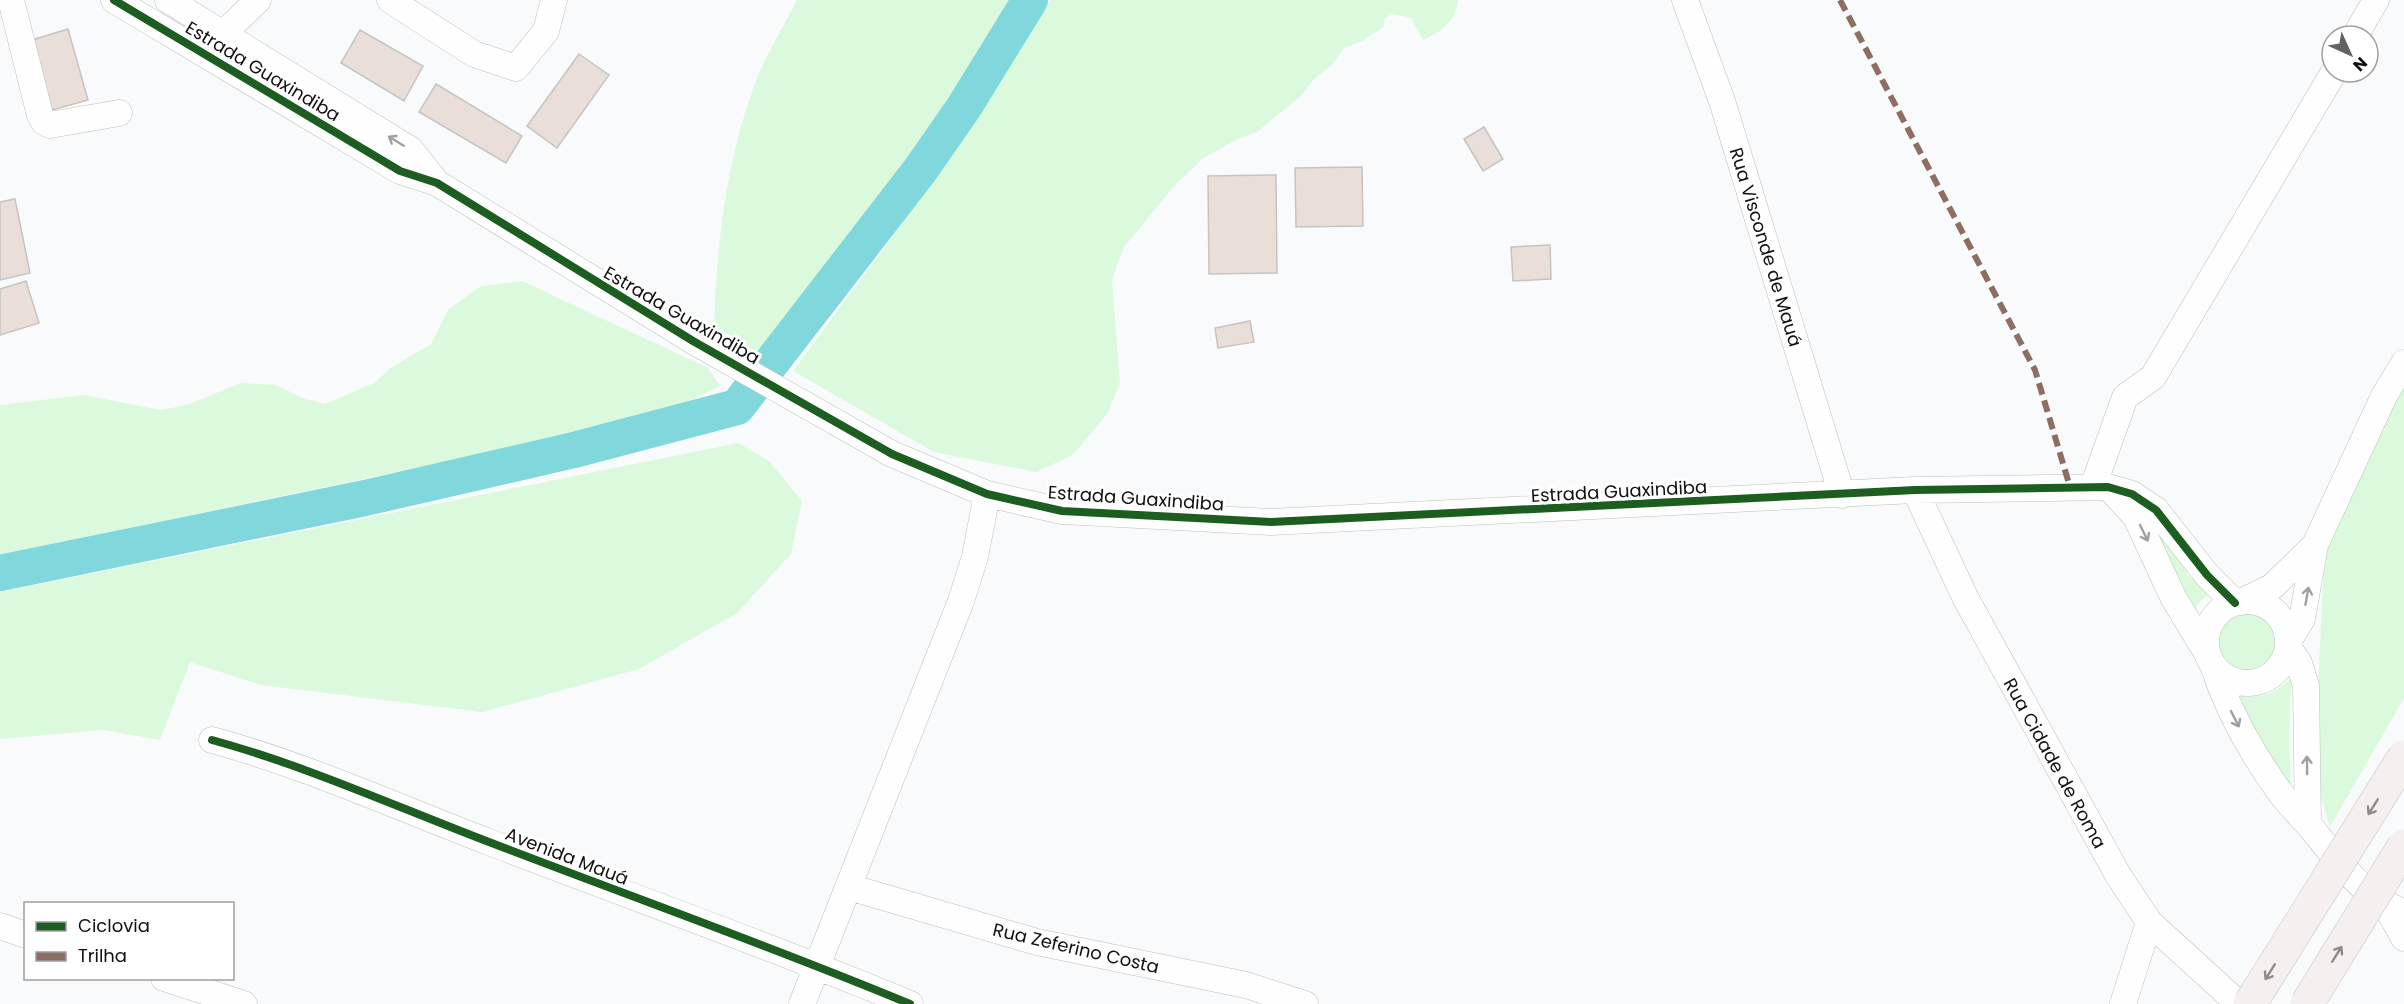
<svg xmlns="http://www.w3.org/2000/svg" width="2404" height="1004" font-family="Poppins,sans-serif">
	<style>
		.green { fill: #dbfadd }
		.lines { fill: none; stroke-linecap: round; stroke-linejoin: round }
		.river { stroke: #80d7dc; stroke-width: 36 }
		.building { fill: #eaded9; stroke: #c4c4c3; stroke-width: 1.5 }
		.minor-casing { stroke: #bebfc0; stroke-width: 27 }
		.minor { stroke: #fefefe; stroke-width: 26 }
		.highway-bridge-casing { stroke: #c5bfc0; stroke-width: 34; stroke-linecap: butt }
		.highway-bridge { stroke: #f5f0ef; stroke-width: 33 }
		.quiet { stroke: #8d6e63; stroke-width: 6; stroke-dasharray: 12 6; stroke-linecap: butt }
		.cycleway-casing { stroke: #fff; stroke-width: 11 }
		.cycleway { stroke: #1b5e20; stroke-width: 8 }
		.oneway { stroke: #9f9f9f }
		.oneway2 { stroke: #8e8b8b }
		.labels { text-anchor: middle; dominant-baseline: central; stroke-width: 6; stroke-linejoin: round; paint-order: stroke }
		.street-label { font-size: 18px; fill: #101011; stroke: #fff }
	</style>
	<rect width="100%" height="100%" fill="#f9fafb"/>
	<!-- green -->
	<path class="green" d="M797,0H1016L897,176L758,355L714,329C716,248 726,163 754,86C765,56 783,28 797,0Z
		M1050,0H1458C1458,19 1439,34 1423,40L1411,18L1393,14L1385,18L1383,27L1362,41L1344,48L1333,64L1314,79L1301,96L1257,132L1237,139L1202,159L1175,185L1124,247L1112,280L1120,384L1107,414L1073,455L1036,472L934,452L793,371L889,242Z
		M522,281L708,368L720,386L687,402L670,415L104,533L0,558V405L84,395L161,410L187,405L241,383L276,385L305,399L325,404L374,383L392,367L431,344L448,310L481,286Z
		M2404,383V698L2330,827L2314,775L2324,557L2385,417Z
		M738,443L769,461L802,501L791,554L737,613L639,669L482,712L261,685L190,662L160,740L103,730L0,739V592Z
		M2137,508L2172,544L2188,575L2212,593L2201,600L2192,613Z
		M2214 641a33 33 0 1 1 66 0a33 33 0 1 1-66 0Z
		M2291,678L2289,735L2291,792L2230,693C2253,701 2274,696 2291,678Z"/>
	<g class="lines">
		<!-- river -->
		<path class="river" d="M0,573L365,498L574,450L737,407L921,169L964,107L1030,0"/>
	</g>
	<!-- building -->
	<path class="building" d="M68,29L88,100L52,110L32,40Z
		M360,30L423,66L404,101L341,63Z
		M579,54L609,75L557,148L527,126Z
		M436,84L522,136L506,163L419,112Z
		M1484,127L1503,159L1483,171L1464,139Z
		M1362,167L1363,226L1296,227L1295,168Z
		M1276,175L1277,273L1209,274L1208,176Z
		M15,199L30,273L0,280V202Z
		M1550,245L1551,279L1513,281L1511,247Z
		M26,281L39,323L0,335V289Z
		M1250,321L1254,342L1218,348L1215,328Z"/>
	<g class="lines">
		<defs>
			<path id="minor" d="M11,0L40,115L44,122L50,125L119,113
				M114,0L400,171L437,183L693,341L892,454L987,494L1062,511L1271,522L1915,490L2108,487L2132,494L2156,510L2207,575L2235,603
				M168,0L411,150L437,183
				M390,0L474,54L516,68L546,31L554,0
				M1685,0L1722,101L1842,495
				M2355,36L2376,0
				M215,47L224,33L258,0
				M2093,487L2125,397L2153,377L2334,72
				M1915,490L1965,597L2118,875L2149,922L2239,1004
				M2113,492L2136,517L2173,597L2207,653
				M2206 642a41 41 0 1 1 82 0a41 41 0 1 1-82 0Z
				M2241,602L2272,587L2315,545
				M2288,642L2302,619L2315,545L2384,396L2404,363
				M2288,647L2299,663L2306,686L2308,824
				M2213,665C2228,711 2251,752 2279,791C2289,805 2302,817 2313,830C2338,861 2365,899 2404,912
				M212,740C307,766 397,807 489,842C629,896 771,946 910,1004
				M849,887L1037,942L1246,985L1305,1004
				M2386,906L2404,938
				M0,926L26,935
				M164,978L244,1004
				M802,1004L961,601L975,557L987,494
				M2123,1004L2149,922"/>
		</defs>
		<!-- minor casing -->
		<use href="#minor" class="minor-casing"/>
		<!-- minor -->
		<use href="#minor" class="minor"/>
		<defs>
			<path id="highway-bridge" d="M2250,1004L2404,757
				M2307,1004L2404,846"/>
		</defs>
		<!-- highway-bridge casing -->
		<use href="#highway-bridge" class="highway-bridge-casing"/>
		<!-- highway-bridge -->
		<use href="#highway-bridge" class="highway-bridge"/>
		<!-- quiet -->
		<path class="quiet" d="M1840,0L2035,370L2070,487"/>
		<defs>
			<path id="cycleway" d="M114,0L400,171L437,183L693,341L892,454L987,494L1062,511L1271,522L1915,490L2108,487L2132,494L2156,510L2207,575L2235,603
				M212,740C307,766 397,807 489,842C629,896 771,946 910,1004"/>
		</defs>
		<!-- cycleway casing -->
		<use href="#cycleway" class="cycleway-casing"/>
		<!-- cycleway -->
		<use href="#cycleway" class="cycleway"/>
	</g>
	<!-- one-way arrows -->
	<defs><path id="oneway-shaft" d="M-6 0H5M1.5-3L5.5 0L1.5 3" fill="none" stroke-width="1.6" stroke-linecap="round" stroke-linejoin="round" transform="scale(1.5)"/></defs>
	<g class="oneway">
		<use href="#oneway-shaft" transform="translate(396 141) rotate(-148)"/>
		<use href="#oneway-shaft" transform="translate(2144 533) rotate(64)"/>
		<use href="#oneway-shaft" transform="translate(2307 596) rotate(-80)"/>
		<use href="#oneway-shaft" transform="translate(2235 719) rotate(63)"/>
		<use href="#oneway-shaft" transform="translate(2307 765) rotate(-91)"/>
	</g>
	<g class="oneway2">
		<use href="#oneway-shaft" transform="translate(2373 807) rotate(122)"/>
		<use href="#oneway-shaft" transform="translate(2337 954) rotate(-58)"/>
		<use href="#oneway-shaft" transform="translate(2270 972) rotate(122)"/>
	</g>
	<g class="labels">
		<!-- street labels -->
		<g class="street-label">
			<text transform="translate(263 71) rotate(31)">Estrada Guaxindiba</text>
			<text transform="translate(1766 247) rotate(73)">Rua Visconde de Mauá</text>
			<text transform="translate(682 315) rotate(30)">Estrada Guaxindiba</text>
			<text transform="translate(1619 491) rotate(-3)">Estrada Guaxindiba</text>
			<text transform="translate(1136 498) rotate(4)">Estrada Guaxindiba</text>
			<text transform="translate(2055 763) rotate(61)">Rua Cidade de Roma</text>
			<text transform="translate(567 856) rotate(21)">Avenida Mauá</text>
			<text transform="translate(1076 948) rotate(13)">Rua Zeferino Costa</text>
		</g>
	</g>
	<!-- legend -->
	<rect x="24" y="902" width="210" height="78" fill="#ffffff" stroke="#9f9fa0" stroke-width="1.5"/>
	<rect x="36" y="922" width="30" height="9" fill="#1b5e20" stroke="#9f9fa0" stroke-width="1.5"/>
	<text x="78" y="932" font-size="18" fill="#101011">Ciclovia</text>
	<rect x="36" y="952" width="30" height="9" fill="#8d6e63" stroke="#9f9fa0" stroke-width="1.5"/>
	<text x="78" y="962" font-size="18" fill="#101011">Trilha</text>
	<!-- north arrow -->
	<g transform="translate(2350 54) rotate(135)"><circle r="28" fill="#ffffff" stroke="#9f9fa0" stroke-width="1.5"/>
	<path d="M0-4.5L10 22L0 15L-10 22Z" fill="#626263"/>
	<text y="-9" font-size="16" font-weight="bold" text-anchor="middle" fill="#101011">N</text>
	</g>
</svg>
